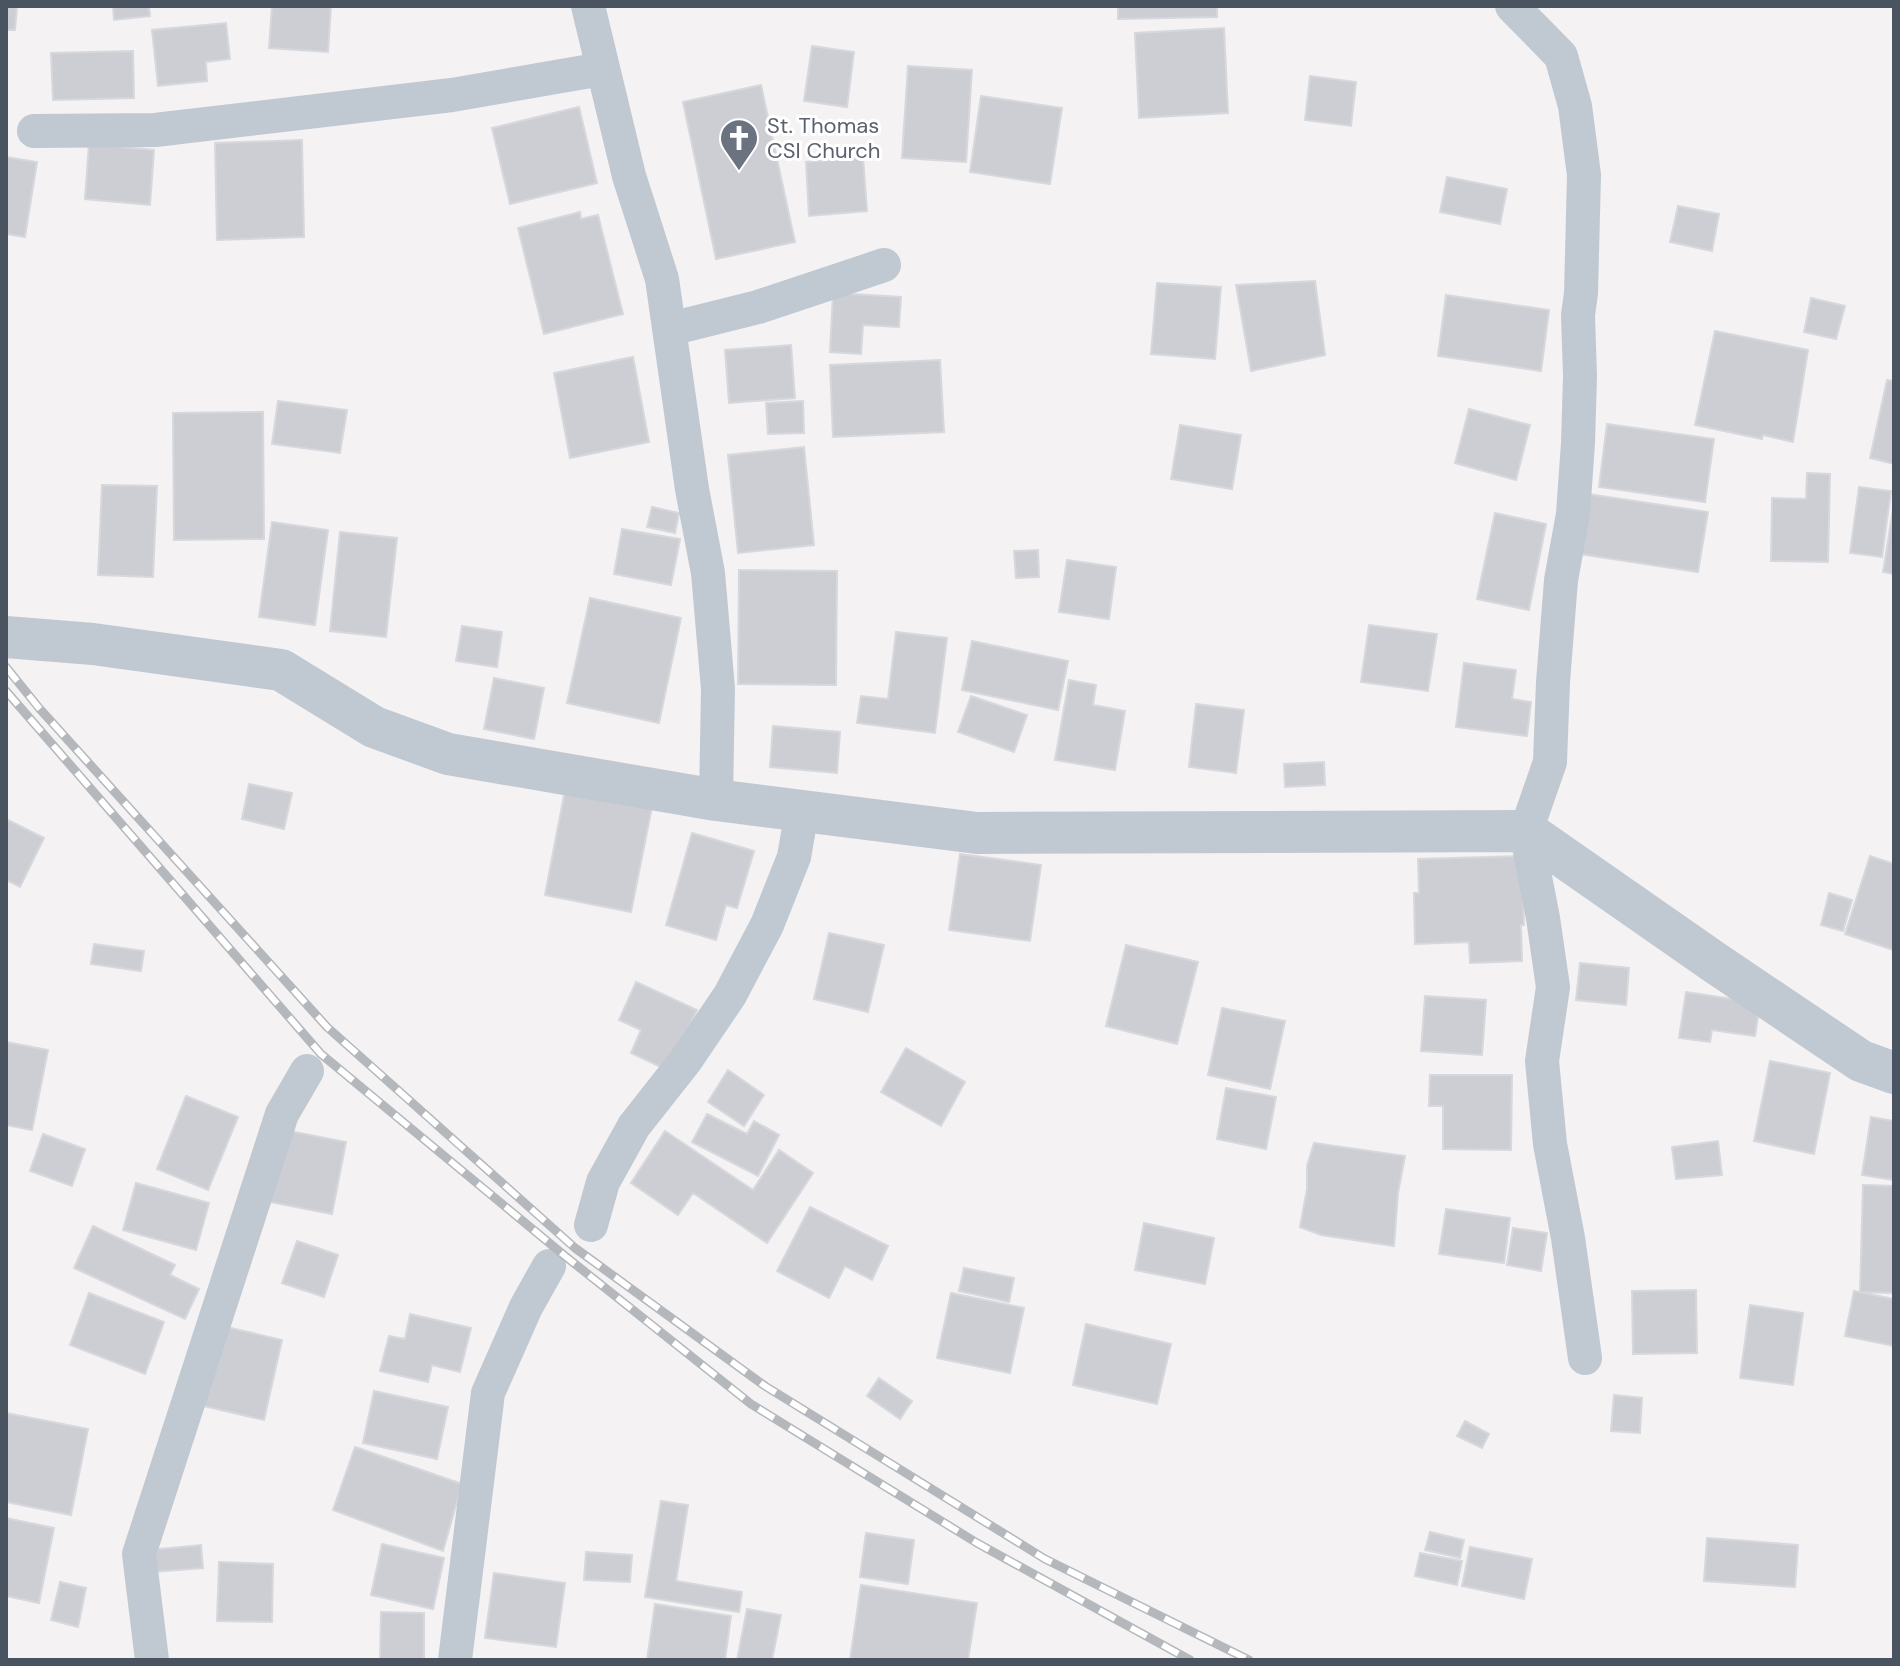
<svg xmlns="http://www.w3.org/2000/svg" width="1900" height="1666" font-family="'DM Sans',sans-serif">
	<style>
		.building { fill: #ccced4; stroke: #d6d8dd; stroke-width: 2 }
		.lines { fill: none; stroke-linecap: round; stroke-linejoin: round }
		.minor { stroke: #c0c9d1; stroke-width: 34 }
		.tertiary { stroke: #c0c9d1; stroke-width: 42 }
		.rail-casing { stroke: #b4b7bc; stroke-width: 9 }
		.rail { stroke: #fff; stroke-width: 6; stroke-dasharray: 18; stroke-linecap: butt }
		.labels { text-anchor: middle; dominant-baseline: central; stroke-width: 6; stroke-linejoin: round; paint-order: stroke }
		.worship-label { font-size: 22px; fill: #5b616d; stroke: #fff; text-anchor: start }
	</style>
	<rect width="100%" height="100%" fill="#f4f2f2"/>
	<!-- building -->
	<path class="building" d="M6,6H17L15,30H6Z
		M113,6H149L150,16L114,20Z
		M272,6H331L328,52L269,48Z
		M1118,6H1217V17L1118,19Z
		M226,23L230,59L206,62L207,81L158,86L152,30Z
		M1224,28L1228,113L1139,118L1135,33Z
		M812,46L854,52L847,107L804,101Z
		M133,51L134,98L53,100L51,53Z
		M908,66L972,70L966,162L902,158Z
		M1310,76L1356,82L1351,126L1305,120Z
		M761,85L795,242L716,259L683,102Z
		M981,96L1062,108L1050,184L970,172Z
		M579,107L597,183L510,204L492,128Z
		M302,140L304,237L217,240L215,143Z
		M89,144L154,150L150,205L85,199Z
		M6,157L37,162L25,237L6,234Z
		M863,157L867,211L809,216L806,162Z
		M1447,177L1507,189L1500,224L1440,212Z
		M1678,206L1719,214L1712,251L1670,242Z
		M580,212L581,219L598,215L623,314L544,334L518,228Z
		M1315,281L1325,355L1251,371L1236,285Z
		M1157,283L1221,287L1215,359L1151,354Z
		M833,293L901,297L899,327L863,325L861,354L830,352Z
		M1446,295L1549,310L1541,371L1438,356Z
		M1811,298L1845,306L1836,339L1804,332Z
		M1715,331L1808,350L1793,442L1763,435L1762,439L1695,425Z
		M791,345L795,398L729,403L725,350Z
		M633,357L649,442L570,458L554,373Z
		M940,360L944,432L833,437L830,365Z
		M1887,380L1894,381V464L1870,458Z
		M278,401L347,410L340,453L272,444Z
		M803,401L804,433L768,434L766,403Z
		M1469,409L1530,425L1516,480L1455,463Z
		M263,412L264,539L174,540L173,413Z
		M1607,424L1714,439L1705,502L1599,487Z
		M1180,425L1241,435L1232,489L1171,479Z
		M804,447L814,545L738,553L728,455Z
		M1807,473L1830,474L1828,562L1771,561L1772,498L1806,499Z
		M102,485L157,486L153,577L98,575Z
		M1859,487L1891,491L1882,557L1850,553Z
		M1588,494L1708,512L1698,572L1579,554Z
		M1894,503V574L1883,572Z
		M652,507L679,513L675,533L647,527Z
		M1495,513L1546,524L1529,610L1477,599Z
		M272,522L328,530L315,625L259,617Z
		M622,529L680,539L671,585L614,574Z
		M340,532L397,538L386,637L330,631Z
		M1038,550L1039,577L1016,578L1014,551Z
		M1067,560L1116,567L1109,619L1059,612Z
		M739,570L837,571L836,685L738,684Z
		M590,598L681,618L659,723L567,703Z
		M1369,625L1437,634L1428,691L1361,682Z
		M462,626L502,632L497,667L456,661Z
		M896,632L947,638L935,733L857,723L861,696L888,699Z
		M972,641L1068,661L1058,710L962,690Z
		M1464,663L1516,670L1512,699L1531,702L1527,736L1456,727Z
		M494,678L544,688L534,739L484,729Z
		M1069,680L1096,685L1093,705L1125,711L1115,770L1055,760Z
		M971,696L1027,715L1014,752L958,732Z
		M1196,704L1244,710L1236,773L1189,767Z
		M773,726L840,732L837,773L770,767Z
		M1324,762L1325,785L1285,787L1284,764Z
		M249,784L292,793L284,829L242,819Z
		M565,790L652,807L631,912L545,895Z
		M6,819L44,838L20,887L6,880Z
		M692,833L754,851L737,908L726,905L716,940L666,925Z
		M960,854L1041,865L1030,941L949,930Z
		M1522,856L1524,925H1521L1522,961L1470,963L1469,942L1415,944L1414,893H1419L1418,859Z
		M1870,856L1894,864V950L1845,934Z
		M1829,893L1852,900L1843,931L1821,925Z
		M829,933L884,945L868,1012L814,999Z
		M94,944L144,951L141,971L91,964Z
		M1126,945L1198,962L1177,1044L1106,1026Z
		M1580,963L1629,968L1626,1005L1576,1000Z
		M636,982L697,1010L669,1071L631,1053L641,1030L619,1020Z
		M1686,992L1760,1003L1755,1036L1712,1030L1710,1042L1679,1038Z
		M1425,996L1486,1000L1482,1055L1421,1051Z
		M1222,1008L1285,1021L1270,1089L1208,1075Z
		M6,1042L48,1050L32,1130L6,1125Z
		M906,1048L965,1082L941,1126L881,1092Z
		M1770,1061L1830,1073L1814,1154L1754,1141Z
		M728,1070L764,1095L744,1126L708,1102Z
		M1430,1075H1512L1511,1150L1443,1149V1106H1429Z
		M1226,1088L1276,1097L1266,1149L1217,1139Z
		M186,1096L238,1117L208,1190L157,1169Z
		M707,1114L747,1134L754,1121L779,1135L758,1176L692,1142Z
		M1871,1117L1894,1121V1180L1862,1175Z
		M279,1129L346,1142L332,1214L265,1201Z
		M665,1131L753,1190L779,1150L813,1173L767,1243L693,1193L678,1215L631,1183Z
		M43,1134L85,1149L72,1186L30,1171Z
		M1718,1141L1722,1175L1676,1179L1672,1147Z
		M1314,1143L1405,1156L1398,1193L1394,1246L1321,1235L1300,1227L1307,1189V1166Z
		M136,1183L209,1203L196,1250L123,1230Z
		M1863,1185L1894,1186V1293L1860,1292Z
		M810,1207L888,1246L872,1280L845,1266L829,1298L777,1271Z
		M1446,1209L1510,1218L1504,1263L1439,1254Z
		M1144,1223L1214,1238L1205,1284L1135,1270Z
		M93,1226L175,1265L170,1275L199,1289L185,1319L74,1268Z
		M1513,1228L1547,1233L1541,1271L1507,1265Z
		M297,1241L338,1255L324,1297L282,1283Z
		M964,1268L1014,1278L1009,1302L959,1291Z
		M1696,1290L1697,1353L1633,1354L1632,1291Z
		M1854,1291L1894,1299V1346L1845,1336Z
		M89,1293L164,1322L145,1374L70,1345Z
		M951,1293L1024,1308L1010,1373L937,1358Z
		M1750,1305L1803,1313L1793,1385L1740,1378Z
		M410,1314L471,1328L460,1372L432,1365L428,1382L380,1371L389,1336L405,1339Z
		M214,1324L282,1340L264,1420L195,1404Z
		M1086,1324L1171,1344L1157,1404L1073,1385Z
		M879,1378L912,1401L900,1419L867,1396Z
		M374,1391L448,1407L437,1459L363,1443Z
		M1614,1395L1642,1398L1640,1433L1611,1431Z
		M6,1413L88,1429L71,1515L6,1502Z
		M1465,1421L1489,1434L1482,1448L1457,1436Z
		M355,1447L462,1484L443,1551L333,1510Z
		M661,1501L688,1505L676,1581L742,1592L739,1612L645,1597Z
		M6,1518L54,1528L39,1603L6,1596Z
		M1430,1532L1464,1540L1460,1558L1425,1550Z
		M866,1533L914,1540L908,1584L860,1577Z
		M1707,1538L1798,1545L1795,1587L1704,1581Z
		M382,1544L444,1558L433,1609L371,1595Z
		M201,1545L203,1568L152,1572L150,1550Z
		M1470,1547L1532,1559L1524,1599L1462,1586Z
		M586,1552L632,1555L630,1582L584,1580Z
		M1420,1553L1462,1561L1457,1585L1415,1576Z
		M219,1562L273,1564L272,1622L217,1621Z
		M494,1573L565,1583L556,1647L485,1638Z
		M60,1582L86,1588L78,1627L51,1620Z
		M861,1585L977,1603L968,1660H850Z
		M655,1604L731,1616L725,1660H647Z
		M747,1609L781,1615L772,1660H737Z
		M381,1612L424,1613V1660H380Z"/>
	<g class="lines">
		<!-- minor -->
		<path class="minor" d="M588,6L629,176L662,279L692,489L708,573L718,689L716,800
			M1512,6L1561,56L1575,106L1584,175L1581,293L1578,315L1580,376L1578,443L1573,514L1561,580L1553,682L1550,762L1526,831L1543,918L1553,987L1542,1061L1550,1144L1568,1238L1585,1358
			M34,131L155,130L452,95L602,69
			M670,329L758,307L884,265
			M591,1225L603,1182L634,1126L686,1060L730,995L767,925L794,857L802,811
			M152,1660L139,1554L282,1114L307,1071
			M455,1660L488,1393L526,1307L549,1266"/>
		<!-- tertiary -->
		<path class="tertiary" d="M6,637L93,644L281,670L374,727L448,754L716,800L977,833L1526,831L1714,962L1861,1061L1894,1073"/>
		<defs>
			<path id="rail" d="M6,667L39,708L327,1027L575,1248L765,1386L1045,1559L1249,1660
				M6,691L321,1054L565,1256L751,1404L977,1543L1190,1660"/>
		</defs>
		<!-- rail casing -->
		<use href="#rail" class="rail-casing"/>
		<!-- rail -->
		<use href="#rail" class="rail"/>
	</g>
	<!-- icons -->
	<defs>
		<symbol id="church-pin" viewBox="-11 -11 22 30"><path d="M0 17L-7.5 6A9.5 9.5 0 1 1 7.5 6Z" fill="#6b7280" stroke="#fff"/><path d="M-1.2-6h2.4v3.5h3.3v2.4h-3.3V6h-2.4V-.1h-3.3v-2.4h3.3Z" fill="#fff"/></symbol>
	</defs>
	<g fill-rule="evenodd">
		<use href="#church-pin" x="717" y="116" width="44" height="60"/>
	</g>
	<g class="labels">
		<!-- worship labels -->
		<g class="worship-label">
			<text x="767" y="125">St. Thomas<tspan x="767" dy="25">CSI Church</tspan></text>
		</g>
	</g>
	<!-- border -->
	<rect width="1900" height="1666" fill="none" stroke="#4a5460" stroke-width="16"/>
</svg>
